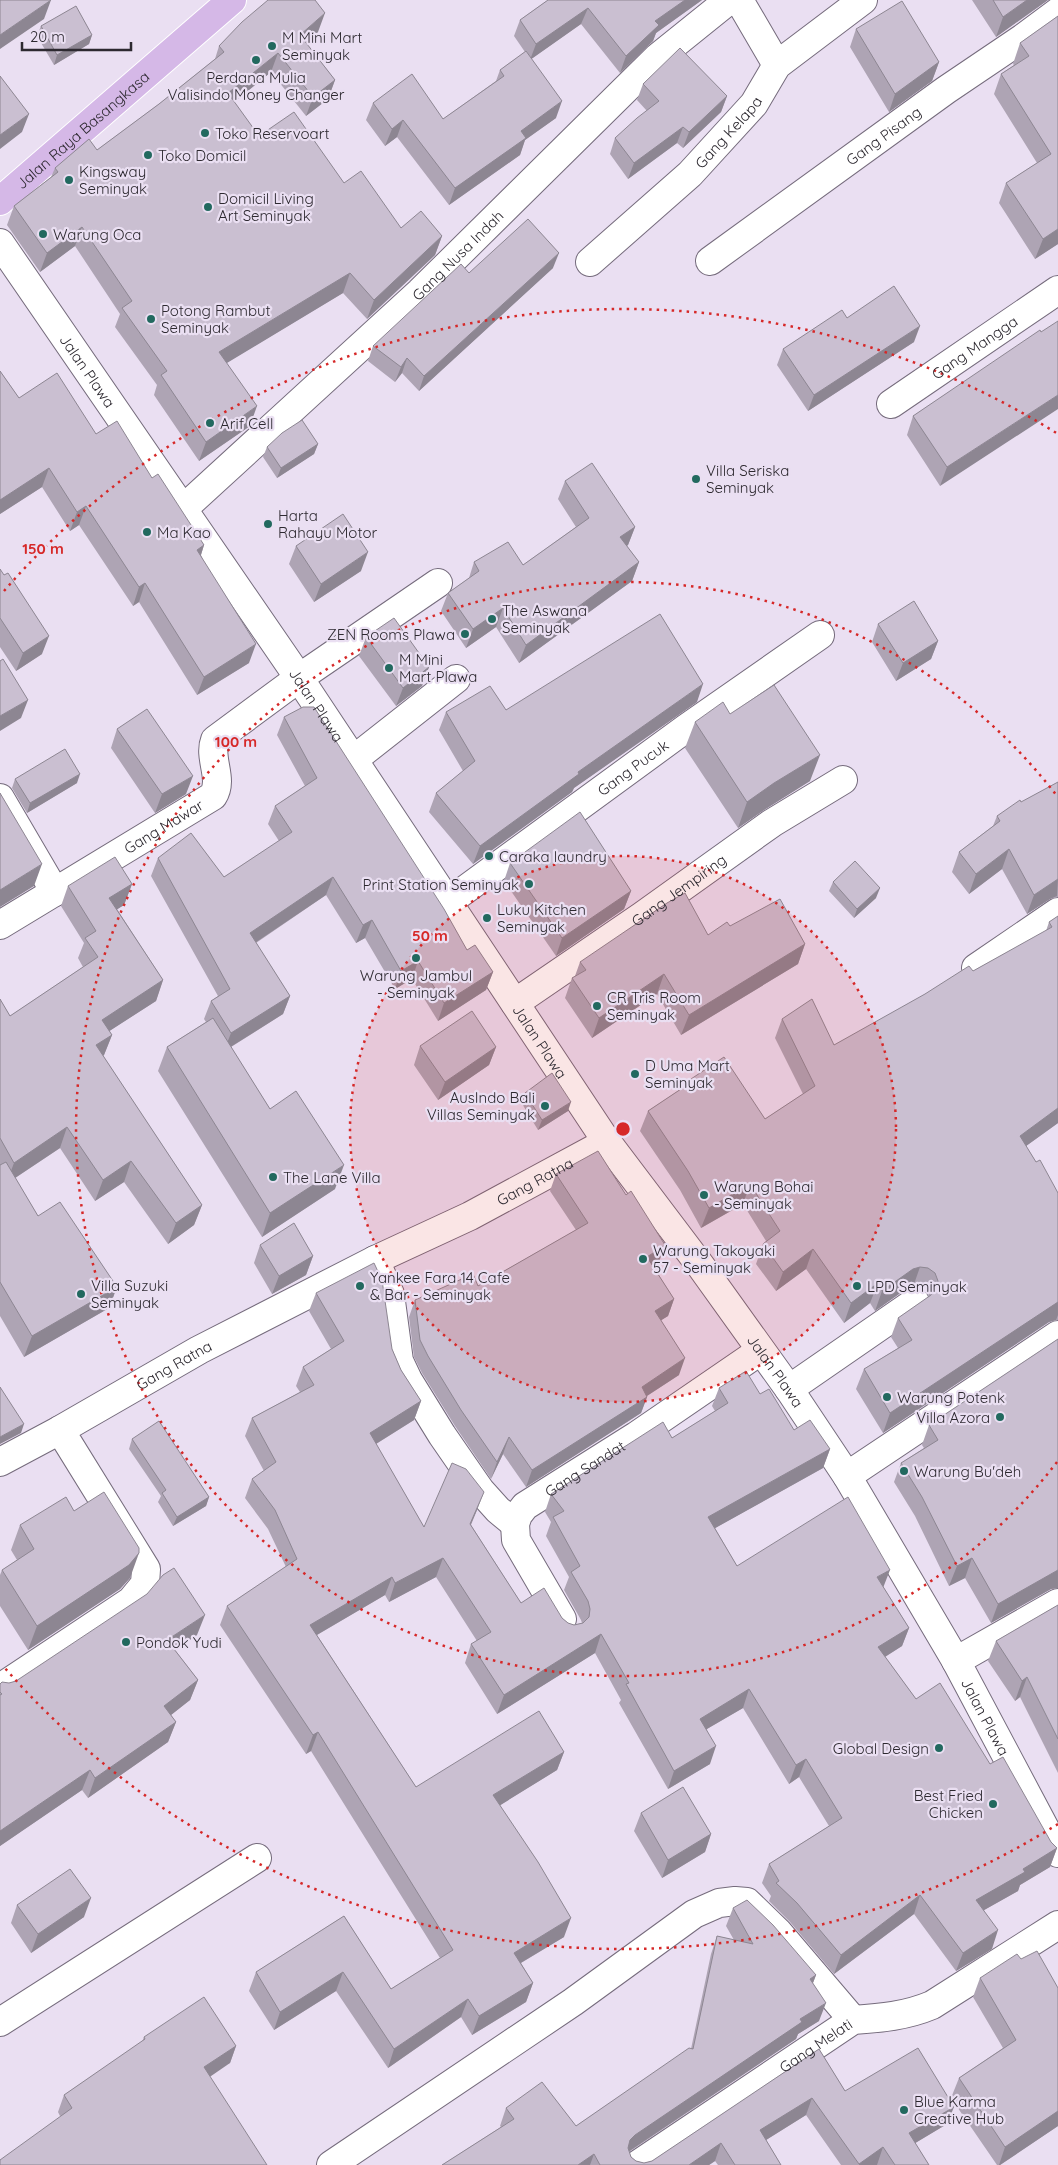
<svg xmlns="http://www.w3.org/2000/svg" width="1058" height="2165" font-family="Quicksand,sans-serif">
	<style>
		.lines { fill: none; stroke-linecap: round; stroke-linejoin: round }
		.minor-casing { stroke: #756b7c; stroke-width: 30 }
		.major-casing { stroke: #fff; stroke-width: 30 }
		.minor { stroke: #fff; stroke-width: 28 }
		.major { stroke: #d5b8e7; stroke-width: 28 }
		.wall { fill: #aea4b4 }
		.shaded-wall { fill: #8d8692 }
		.building { fill: #cabfd1; stroke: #8d8692 }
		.ring { fill: none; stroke: #d62828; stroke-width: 2.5; stroke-dasharray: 2.5 5 }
		.poi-dot { fill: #22695f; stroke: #eadff2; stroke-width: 2 }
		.labels { text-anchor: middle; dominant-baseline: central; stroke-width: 4.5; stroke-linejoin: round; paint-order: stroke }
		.poi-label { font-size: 15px; fill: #2d2930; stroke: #eadff2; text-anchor: start }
		.street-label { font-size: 15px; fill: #2d2930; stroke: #eadff2 }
		.centre { fill: #d62828; stroke: #eadff2; stroke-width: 2.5 }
		.ring-label { font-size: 15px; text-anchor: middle; font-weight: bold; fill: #d62828; stroke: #eadff2; stroke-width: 4.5; stroke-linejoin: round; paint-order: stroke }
	</style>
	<rect width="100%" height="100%" fill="#eadff2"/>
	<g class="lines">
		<defs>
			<g id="minor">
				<path d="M739,0L777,65"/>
				<path id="s1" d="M0,243L299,678L607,1142L700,1265L789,1389L847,1476L956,1661L1058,1853"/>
				<path id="s2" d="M710,261L946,90L1023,38L1058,12"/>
				<path id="s3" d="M590,262L690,174L754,104L777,65L863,0"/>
				<path id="s4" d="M891,404L1058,290"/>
				<path id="s5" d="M183,509L420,292L657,58L729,0"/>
				<path d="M353,760L456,679"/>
				<path d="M0,798L55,892"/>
				<path id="s6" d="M447,903L685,729L820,635"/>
				<path id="s7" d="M0,925L213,796C224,779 208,758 215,740L299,678L438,583"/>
				<path d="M976,968L1058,912"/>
				<path id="s8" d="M515,1003L642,916L772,823L843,780"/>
				<path d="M375,1260L390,1294L399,1361L408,1380L442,1435L480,1490L498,1510L515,1524"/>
				<path d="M789,1389L915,1302"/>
				<path d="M0,1462L60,1430"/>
				<path d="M847,1476L1058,1335"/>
				<path id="s9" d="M562,1619L516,1540L515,1524L518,1515L525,1506L636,1436L760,1351"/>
				<path d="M956,1661L1058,1603"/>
				<path id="s10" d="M0,1688L131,1601L145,1584L146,1569L60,1430L199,1350L375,1260L470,1216L607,1142"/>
				<path d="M0,2022L257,1858"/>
				<path d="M331,2165L573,2002L694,1914L719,1903L735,1901L747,1902L778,1932L853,2020"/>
				<path id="s11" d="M637,2165L853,2020C881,2018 906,2016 932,2005L1058,1925"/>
			</g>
			<g id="major">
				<path id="s12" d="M0,201L232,0"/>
			</g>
		</defs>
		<!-- minor casing -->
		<use href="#minor" class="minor-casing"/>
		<!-- major casing -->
		<use href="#major" class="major-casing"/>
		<!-- minor -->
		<use href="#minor" class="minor"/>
		<!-- major -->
		<use href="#major" class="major"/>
	</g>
	<!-- wall -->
	<path class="wall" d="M548,0H702L656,33L653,41L620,73L581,24L531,59L556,118L525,140L520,155L449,205L397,137L385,146L366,120L373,103L443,119L496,81L500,70L525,52L514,36L520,20Z
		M972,0H1048L996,37Z
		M1058,16V244L1035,259L999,203L1006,183L1037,163L994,94L1001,74L1014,65L1013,64L1020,43Z
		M41,26L92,35L89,44L54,65L37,36Z
		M856,29L939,62L932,81L889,112L850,47Z
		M318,32L306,43L335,80L328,99L306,116L271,72L234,102L259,136L344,183L401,228L442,236L435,255L367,319L343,293L226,363L250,426L199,461L154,395L157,385L115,327L120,314L75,246L40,272L7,225L14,206L51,177L55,168L97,150L159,104L215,59L219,46Z
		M643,84L727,96L721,112L683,148L677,143L628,179L610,154L615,138L647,111L637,100Z
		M553,268L419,391L402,373L395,382L368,361L373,346L469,273Z
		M847,318L914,342L808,411L777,365L783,349Z
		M1041,332L940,486L907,435L913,416Z
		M0,371L19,398L96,434L152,478L204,545L201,555L249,663L197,695L139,602L133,606L79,525L70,531L42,487L0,514Z
		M318,444L314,454L277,478L263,457L267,447Z
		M565,481L635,527L628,545L627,546L639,562L632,581L519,663L496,627L466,648L441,611L448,593L469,578L474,562L523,565L576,527L558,499Z
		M296,546L361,571L314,602L289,564Z
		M0,569L42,654L16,671L0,647Z
		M878,624L938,641L931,659L896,681L872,642Z
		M366,637L429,667L422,686L396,706L359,656Z
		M697,702L574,788L572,792L473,864L429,812L436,793L463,771L439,730L446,712Z
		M730,714L810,781L764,810L738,828L685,748L695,722Z
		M284,717L467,950L493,972L486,990L438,1021L412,979L395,989L365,938L356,943L326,895L256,943L290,996L283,1014L231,1047L270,1109L335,1189L262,1237L158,1071L167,1047L206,1022L204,1019L211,1001L218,996L151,876L158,858L224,877L279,841L268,824L275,806L305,786L277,735Z
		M117,729L186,794L155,813L111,748Z
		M15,779L77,783L27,813L12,788Z
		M1058,782V897L1050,899L1027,914L1002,869L969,894L952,872L959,852L993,826L997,816Z
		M510,863L631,891L624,909L556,956L504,881Z
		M833,882L876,898L854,918L829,891Z
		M132,884L124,905L117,909L163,980L156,1001L109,1031L112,1035L104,1055L103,1056L202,1205L194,1225L168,1244L124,1182L95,1201L60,1148L15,1178L38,1216L117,1287L109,1308L24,1357L0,1316V999L10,1016L83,967L78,958L84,943L61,906L68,886Z
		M1058,916V1123L1026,1146L1036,1162L1058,1193V1320L1049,1322L883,1433L856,1389L864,1369L898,1348L891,1337L898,1318L929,1297L928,1293L921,1288L913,1287L906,1289L875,1311L870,1303L844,1323L806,1269L776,1291L756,1264L763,1244L766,1241L743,1204L701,1228L680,1190L640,1131L648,1111L681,1089L682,1085L765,1119L803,1094L775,1038L782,1019L834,1045L973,971L1046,931L1049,922Z
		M730,926L805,944L798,964L681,1035L657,994L592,1038L565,998L572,978L575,976L580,962L708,935Z
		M420,1046L496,1047L489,1065L438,1100L414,1065Z
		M525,1093L568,1111L538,1130L521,1102Z
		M556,1174L659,1262L653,1266L674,1299L668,1316L661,1320L679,1375L647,1396V1397L641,1413L526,1487L503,1454L491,1479L455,1426L422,1373L414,1357L409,1317L415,1300L478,1286L576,1230L550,1191Z
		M260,1245L313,1256L306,1275L272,1294L254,1263Z
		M316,1293L392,1349L401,1370L421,1401L414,1420L376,1444L424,1527L477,1510L471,1525L521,1603L562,1618L568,1623L574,1625L582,1623L581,1620L564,1590L569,1577L546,1536L551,1522L545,1512L551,1494L672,1438L715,1411L712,1406L719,1388L760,1394L794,1430L830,1449L823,1468L715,1528L737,1566L884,1588L909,1628L902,1646L885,1657L916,1699L990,1764L1051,1842L1057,1848L1050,1867L1020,1885L1018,1891L984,1910L992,1949L956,1971L914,1914L834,1974L790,1922L769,1901L771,1896L762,1883L769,1864L829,1826L799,1777L789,1784L743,1708L707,1729L710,1764L668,1789L619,1703L621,1700L595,1653L497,1714L465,1663L471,1644L477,1641L436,1577L389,1602L385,1595L317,1635L416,1787L564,1752L557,1770L500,1805L564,1937L521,1963L533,1983L526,2002L472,2035L461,2017L388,2068L336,1991L274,2030L249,1991L256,1972L344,1916L391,1989L440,1958L311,1751L306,1754L220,1625L227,1606L286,1567L268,1529L245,1498L252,1479L264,1471L245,1436L252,1418L300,1392L296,1386L303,1367L331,1349L309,1311Z
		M1058,1339V1588L1051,1589L991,1623L965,1578L949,1586L915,1516L894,1482L901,1463L924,1448L922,1445L929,1425Z
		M132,1439L209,1497L206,1506L173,1526L158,1502L161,1496L129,1449Z
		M74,1511L130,1578L120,1589L28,1650L0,1606V1575L2,1570L17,1560L11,1550L20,1525Z
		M1058,1605V1773L1020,1697L1015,1701L988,1661L996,1641Z
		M197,1635L175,1650L198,1680L190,1700L171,1715L176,1722L168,1742L88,1798L82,1790L0,1846V1684L9,1683Z
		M641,1813L711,1834L705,1852L662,1878L634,1831Z
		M17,1905L84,1917L31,1953L11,1923Z
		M733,1908L816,1975L813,1983L819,2021L798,2034L796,2039L629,2152L631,2157L636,2161L644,2163L652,2161L819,2049L845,2091L947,2124L915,2143L929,2165H841L806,2115L766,2140L781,2165H718L715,2161L709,2165H442L501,2127L500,2126L506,2108L576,2126L691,2049L711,1954L717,1936L734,1940L726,1926Z
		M1021,1959L1058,1988V2126L1000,2165H997L951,2098L959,2078L1003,2048L973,1997L980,1978Z
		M144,2037L236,2046L230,2063L60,2116L58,2112L64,2095L142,2042Z"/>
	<!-- shaded-wall -->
	<path class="shaded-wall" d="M51,0L44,19L0,49V35Z
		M685,0H702L656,33L653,41L620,73L626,56L655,21Z
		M1027,0H1048L996,37L1003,17Z
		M588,8L581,24L530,60L536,44Z
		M325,13L318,32L293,55L300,35Z
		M92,35L89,44L54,65L57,55Z
		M278,53L271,72L221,113L228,93Z
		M939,62L932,81L889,112L895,94Z
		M335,80L328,99L306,116L313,97Z
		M727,96L721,112L683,148L689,132Z
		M562,101L556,118L525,140L520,155L449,205L455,188L521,131Z
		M29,114L22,132L0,149V135Z
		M403,120L397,137L385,146L392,129Z
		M683,127L677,143L628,179L634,163Z
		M82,227L75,246L40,272L47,253Z
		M1058,229V244L1035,259L1043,239Z
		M442,236L435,255L367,319L374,300Z
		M559,253L553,268L419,391L424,376Z
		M350,273L343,293L212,372L219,352Z
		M920,326L914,342L808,411L814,395Z
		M407,358L402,373L395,382L401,367Z
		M1058,395V409L940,486L947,467Z
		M257,406L250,426L199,461L206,442Z
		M318,444L314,454L277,478L281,468Z
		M49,468L42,487L0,514V500Z
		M86,506L79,525L70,531L77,512Z
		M635,527L628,545L613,555L620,537Z
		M204,545L198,564L197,550Z
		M368,552L361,571L314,602L321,584Z
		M639,562L632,581L519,663L526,645Z
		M145,583L139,602L133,606L139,587Z
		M503,608L496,627L466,648L473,629Z
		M49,636L42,654L16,671L23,653Z
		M938,641L931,659L896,681L903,663Z
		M256,644L249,663L197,695L204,677Z
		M429,667L422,686L396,706L403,688Z
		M703,684L697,702L574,788L572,792L473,864L480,846L578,772Z
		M28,700L21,718L0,731V716Z
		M820,755L810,781L764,810L738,828L747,802L774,783Z
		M80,774L77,783L27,813L30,803Z
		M193,776L186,794L155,813L162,794Z
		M1009,849L1002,869L969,894L976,874Z
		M42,864L34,886L0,907V890Z
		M333,877L326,895L243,951L250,933Z
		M1058,879L1057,896L1050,899L1027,914L1034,895Z
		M132,884L124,905L102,919L109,898Z
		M880,888L876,898L854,918L857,909Z
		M631,891L624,909L556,956L562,938Z
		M372,920L365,938L356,943L363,925Z
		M805,944L798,964L681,1035L689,1015Z
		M418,961L412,979L395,989L401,971Z
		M493,972L486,990L438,1021L444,1003Z
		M664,974L657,994L592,1038L599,1018Z
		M163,980L156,1001L94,1041L102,1020Z
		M290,996L283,1014L224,1051L231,1033Z
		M112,1035L104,1055L88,1066L96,1045Z
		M496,1047L489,1065L438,1100L445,1082Z
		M571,1102L568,1111L538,1130L542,1120Z
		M1058,1108V1123L1012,1156L1020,1136Z
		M67,1127L60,1148L6,1184L14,1163Z
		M131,1161L124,1182L95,1201L103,1180Z
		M344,1165L335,1189L262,1237L270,1213Z
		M750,1184L743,1204L701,1228L709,1208Z
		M202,1205L194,1225L168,1244L176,1223Z
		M665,1245L659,1262L641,1273L647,1257Z
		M813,1249L806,1269L776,1291L783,1272Z
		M313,1256L306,1275L272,1294L279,1276Z
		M920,1267L913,1287L906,1289L875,1311L882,1291L913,1269Z
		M878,1283L870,1303L844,1323L851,1303Z
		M117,1287L109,1308L24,1357L32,1336Z
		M674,1299L668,1316L649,1328L655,1311Z
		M1056,1302H1058V1315L1056,1320L1049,1322L883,1433L890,1413Z
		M685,1358L679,1375L636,1403L642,1387Z
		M647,1397L641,1413L526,1487L532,1470Z
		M421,1401L414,1420L363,1452L370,1433Z
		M24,1424L21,1433L0,1444V1437Z
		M509,1437L503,1454L491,1479L497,1462Z
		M830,1449L823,1468L701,1536L708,1517Z
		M484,1492L477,1510L463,1542L470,1524Z
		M209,1497L206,1506L173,1526L177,1517Z
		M139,1553L130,1578L120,1589L28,1650L37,1626Z
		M443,1558L436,1577L389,1602L395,1583Z
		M972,1558L965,1578L949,1586L957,1566Z
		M890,1570L883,1588L877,1577Z
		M1058,1570V1588L1051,1589L991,1623L998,1604Z
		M392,1577L385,1595L303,1643L310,1625Z
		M205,1615L197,1635L160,1660L167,1640Z
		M909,1628L902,1646L872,1665L878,1647Z
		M601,1634L595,1653L497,1714L504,1695Z
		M1027,1677L1020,1697L1015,1701L1022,1681Z
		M198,1680L190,1700L157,1726L164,1706Z
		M749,1689L743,1708L693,1737L700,1719Z
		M176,1722L168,1742L88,1798L95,1778Z
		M318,1732L311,1751L306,1754L313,1735Z
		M716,1746L710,1764L668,1789L674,1771Z
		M564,1752L557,1770L486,1814L493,1795Z
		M806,1759L799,1777L789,1784L796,1765Z
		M90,1770L82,1790L0,1846V1831Z
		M711,1834L705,1852L662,1878L668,1860Z
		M1057,1848L1050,1867L1020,1885L1018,1891L970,1918L976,1900L1023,1869Z
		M920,1895L914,1914L834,1974L841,1955Z
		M91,1898L84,1917L31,1953L38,1934Z
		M571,1918L564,1937L507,1971L514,1953Z
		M998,1930L992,1949L956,1971L963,1953Z
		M343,1972L336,1991L274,2030L280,2012Z
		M816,1975L809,1993L810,1979Z
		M533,1983L526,2002L472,2035L479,2016Z
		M468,1999L461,2017L388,2068L394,2049Z
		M826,2003L819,2021L798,2034L796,2039L628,2152L623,2158L630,2140L635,2135L800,2019Z
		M236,2046L230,2063L198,2085L204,2067Z
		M812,2098L806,2115L753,2148L760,2130Z
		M954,2107L947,2124L902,2151L909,2133Z
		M1058,2111V2126L1000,2165H999L1005,2147Z
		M721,2143L715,2161L709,2165H689Z
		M883,2147L877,2165H859V2164Z
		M594,2154L590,2165H578Z"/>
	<!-- building -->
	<path class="building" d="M0,0H51L0,35Z
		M268,0H315L325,13L300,35L335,80L313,97L278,53L228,93L259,136L294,112L344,183L361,171L401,228L421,211L442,236L374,300L350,273L219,352L257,406L206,442L161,375L167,371L122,308L132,301L82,227L47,253L14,206L58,172L55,168L89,139L97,150L159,104L224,52L219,46L242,22Z
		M548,0H685L655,21L659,25L626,56L588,8L536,44L520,20Z
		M993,0H1027L1003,17Z
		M902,1L939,62L895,94L856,29Z
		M76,6L92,35L57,55L41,26Z
		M1058,16V229L1043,239L1006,183L1051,154L1001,74L1029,56L1020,43Z
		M680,48L727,96L689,132L683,127L634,163L615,138L637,118L659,101L643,84Z
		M526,51L562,101L521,131L526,138L455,188L403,120L392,129L373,103L412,74L443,119L504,76L500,70Z
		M0,76L29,114L0,135Z
		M528,219L559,253L424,376L407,358L401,367L373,346L461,264L469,273Z
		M894,286L920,326L814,395L783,349L842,310L847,318Z
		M1058,321V395L947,467L913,416L1040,330L1041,332Z
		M0,371L19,398L57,373L96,434L117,421L152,478L158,474L204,545L197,550L256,644L204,677L145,583L139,587L86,506L77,512L49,468L0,500Z
		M302,420L318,444L281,468L267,447L282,433Z
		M592,463L635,527L620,537L639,562L526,645L503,608L473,629L448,593L479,571L474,562L508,542L523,565L589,518L565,481Z
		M343,514L368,552L321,584L296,546Z
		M0,569L4,575L8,573L49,636L23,653L0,618Z
		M914,601L938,641L903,663L878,624Z
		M660,614L703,684L578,772L579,774L480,846L436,793L475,761L446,712L490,686L506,710Z
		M394,618L429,667L403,688L366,637Z
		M3,659L28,700L0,716V661Z
		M774,685L820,755L774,783L747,802L695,722L723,702L730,714Z
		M303,707H314L444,909L467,950L475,945L493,972L444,1003L418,961L401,971L372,920L363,925L333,877L250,933L290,996L231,1033L211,1001L230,989L158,858L191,833L224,877L292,832L275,806L317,778L284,717Z
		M147,709L193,776L162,794L117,729Z
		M65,749L80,774L30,803L15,779Z
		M1058,782V879L1034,895L1009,849L976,874L959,852L1000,821L997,816L1020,800L1021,802Z
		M0,793L42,864L0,890Z
		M580,812L631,891L562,938L510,863Z
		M115,857L132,884L109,898L163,980L102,1020L112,1035L96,1045L202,1205L176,1223L131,1161L103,1180L67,1127L14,1163L0,1138V999L10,1016L98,957L85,938L96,931L68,886Z
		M855,861L880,888L857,909L833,882Z
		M685,893L708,935L727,922L730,926L780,899L805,944L689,1015L664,974L599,1018L572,978L586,970L580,962L667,903Z
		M1058,916V1108L1020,1136L1036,1162L1040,1160L1058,1193V1302L890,1413L864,1369L912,1340L898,1318L931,1295L936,1289L938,1281L935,1273L928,1268L920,1267L913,1269L882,1291L878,1283L851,1303L813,1249L783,1272L763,1244L780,1231L750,1184L709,1208L688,1171L648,1111L684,1087L682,1085L724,1057L765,1119L815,1086L782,1019L812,999L834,1045L925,994L969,966L973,971L1052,927L1049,922Z
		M472,1011L496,1047L445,1082L420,1046Z
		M213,1018L270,1109L296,1091L344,1165L270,1213L167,1047Z
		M552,1073L571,1102L542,1120L525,1093Z
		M598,1151L626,1195L631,1191L665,1245L647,1257L674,1299L655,1311L685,1358L642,1387L647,1397L532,1470L509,1437L497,1462L461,1410L428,1356L420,1340L415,1300L473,1274L478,1286L588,1223L556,1174Z
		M6,1162L38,1216L60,1202L117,1287L32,1336L0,1282V1165Z
		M294,1223L313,1256L279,1276L260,1245Z
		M374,1263L382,1280L392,1349L401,1370L421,1401L370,1433L424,1527L452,1463L466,1469L484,1492L470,1524L521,1603L544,1588L562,1618L568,1623L574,1625L583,1623L589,1617L590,1609L588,1601L571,1572L580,1566L553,1517L564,1511L551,1494L663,1422L672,1438L728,1403L719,1388L746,1371L760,1394L769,1389L794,1430L810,1420L830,1449L708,1517L737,1566L848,1497L890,1570L877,1577L909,1628L878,1647L916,1699L940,1683L990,1764L1003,1757L1051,1842L1057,1848L1023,1869L1025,1872L976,1900L998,1930L963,1953L920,1895L841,1955L797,1903L776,1883L779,1881L769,1864L842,1818L806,1759L796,1765L749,1689L700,1719L716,1746L674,1771L626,1684L629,1683L601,1634L504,1695L471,1644L491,1632L443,1558L395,1583L392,1577L310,1625L416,1787L539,1711L564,1752L493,1795L538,1862L571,1918L514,1953L533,1983L479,2016L468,1999L394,2049L343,1972L280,2012L256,1972L344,1916L391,1989L453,1950L318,1732L313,1735L227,1606L297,1559L275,1510L252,1479L276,1462L252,1418L314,1385L303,1367L344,1341L316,1293Z
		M1058,1339V1570L998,1604L972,1558L957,1566L922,1497L901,1463L938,1440L929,1425Z
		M0,1387L24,1424L0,1437Z
		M159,1421L209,1497L177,1517L162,1493L166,1490L132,1439Z
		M104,1492L139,1548V1553L129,1565L37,1626L2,1570L34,1549L20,1525L66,1497L74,1511Z
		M174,1568L205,1615L167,1640L198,1680L164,1706L176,1722L95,1778L90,1770L0,1831V1695L2,1694L0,1692V1684L2,1682L9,1683L16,1681L147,1594L163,1575Z
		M1058,1605V1739L1027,1677L1022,1681L996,1641Z
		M683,1787L711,1834L668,1860L641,1813Z
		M70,1869L91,1898L38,1934L17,1905Z
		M747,1900L773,1925L816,1975L810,1979L826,2003L800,2019L802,2022L635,2135L630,2140L628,2148L631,2157L636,2161L644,2163L652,2161L819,2049L845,2091L918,2048L954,2107L909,2133L929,2165H895L883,2147L859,2164L812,2098L760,2130L781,2165H735L721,2143L689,2165H600L594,2154L578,2165H442L514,2119L506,2108L542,2082L576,2126L689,2048L693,2049L717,1936L753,1944L733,1908Z
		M1037,1951L1058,1988V2111L1005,2147L959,2078L1016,2040L980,1978L1017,1954L1021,1959Z
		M204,1997L236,2046L204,2067L267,2165H0V2160L72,2108L64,2095L145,2039L144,2037Z"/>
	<!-- distance rings -->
	<circle cx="623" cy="1129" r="273" fill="#d62828" fill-opacity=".12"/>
	<g class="ring">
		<circle cx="623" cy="1129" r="273"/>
		<path d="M1057 1462A547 547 0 1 1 1057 796"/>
		<path d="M1058 1824A820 820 0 0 1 4 1667M4 591A820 820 0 0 1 1058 434"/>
	</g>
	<!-- markers -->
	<g class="poi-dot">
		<circle cx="272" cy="46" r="5"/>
		<circle cx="256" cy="60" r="5"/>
		<circle cx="205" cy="133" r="5"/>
		<circle cx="148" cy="155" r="5"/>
		<circle cx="69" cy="180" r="5"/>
		<circle cx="208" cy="207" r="5"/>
		<circle cx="43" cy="234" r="5"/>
		<circle cx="151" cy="319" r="5"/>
		<circle cx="210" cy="423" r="5"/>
		<circle cx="696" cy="479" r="5"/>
		<circle cx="268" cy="524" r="5"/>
		<circle cx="147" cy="532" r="5"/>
		<circle cx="492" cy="619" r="5"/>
		<circle cx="465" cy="634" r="5"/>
		<circle cx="389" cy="668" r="5"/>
		<circle cx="489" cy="856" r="5"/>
		<circle cx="529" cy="884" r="5"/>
		<circle cx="487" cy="918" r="5"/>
		<circle cx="416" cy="958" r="5"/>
		<circle cx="597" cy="1006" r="5"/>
		<circle cx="635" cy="1074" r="5"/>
		<circle cx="545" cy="1106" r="5"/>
		<circle cx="273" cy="1177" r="5"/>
		<circle cx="704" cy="1195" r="5"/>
		<circle cx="643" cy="1259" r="5"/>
		<circle cx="360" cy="1286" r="5"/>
		<circle cx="857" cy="1286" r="5"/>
		<circle cx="81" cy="1294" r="5"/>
		<circle cx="887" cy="1397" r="5"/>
		<circle cx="1000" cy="1417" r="5"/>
		<circle cx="904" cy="1471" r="5"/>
		<circle cx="126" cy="1642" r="5"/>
		<circle cx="939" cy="1748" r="5"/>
		<circle cx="993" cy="1804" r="5"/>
		<circle cx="904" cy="2110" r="5"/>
	</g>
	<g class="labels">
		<!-- poi labels -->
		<g class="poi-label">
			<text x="282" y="37">M Mini Mart<tspan x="282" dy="17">Seminyak</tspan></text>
			<text x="256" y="77" text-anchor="middle">Perdana Mulia<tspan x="256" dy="17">Valisindo Money Changer</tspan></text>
			<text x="215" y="133">Toko Reservoart</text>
			<text x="158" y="155">Toko Domicil</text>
			<text x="79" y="171">Kingsway<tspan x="79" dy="17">Seminyak</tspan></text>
			<text x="218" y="198">Domicil Living<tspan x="218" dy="17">Art Seminyak</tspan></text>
			<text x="53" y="234">Warung Oca</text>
			<text x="161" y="310">Potong Rambut<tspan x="161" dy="17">Seminyak</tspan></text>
			<text x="220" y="423">Arif Cell</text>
			<text x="706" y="470">Villa Seriska<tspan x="706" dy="17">Seminyak</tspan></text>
			<text x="278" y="515">Harta<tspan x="278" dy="17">Rahayu Motor</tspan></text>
			<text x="157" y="532">Ma Kao</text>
			<text x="502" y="610">The Aswana<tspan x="502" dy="17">Seminyak</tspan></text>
			<text x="455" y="634" text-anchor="end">ZEN Rooms Plawa</text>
			<text x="399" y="659">M Mini<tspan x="399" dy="17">Mart Plawa</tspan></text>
			<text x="499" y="856">Caraka laundry</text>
			<text x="519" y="884" text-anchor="end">Print Station Seminyak</text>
			<text x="497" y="909">Luku Kitchen<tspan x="497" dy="17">Seminyak</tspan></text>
			<text x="416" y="975" text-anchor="middle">Warung Jambul<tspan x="416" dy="17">- Seminyak</tspan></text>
			<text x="607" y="997">CR Tris Room<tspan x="607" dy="17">Seminyak</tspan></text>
			<text x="645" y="1065">D Uma Mart<tspan x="645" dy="17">Seminyak</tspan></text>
			<text x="535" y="1097" text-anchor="end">AusIndo Bali<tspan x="535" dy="17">Villas Seminyak</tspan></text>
			<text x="283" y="1177">The Lane Villa</text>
			<text x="714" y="1186">Warung Bohai<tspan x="714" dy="17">- Seminyak</tspan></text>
			<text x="653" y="1250">Warung Takoyaki<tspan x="653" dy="17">57 - Seminyak</tspan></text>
			<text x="370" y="1277">Yankee Fara 14 Cafe<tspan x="370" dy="17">&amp; Bar - Seminyak</tspan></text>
			<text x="91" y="1285">Villa Suzuki<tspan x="91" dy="17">Seminyak</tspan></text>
			<text x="867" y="1286">LPD Seminyak</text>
			<text x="897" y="1397">Warung Potenk</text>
			<text x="990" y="1417" text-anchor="end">Villa Azora</text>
			<text x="914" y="1471">Warung Bu'deh</text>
			<text x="136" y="1642">Pondok Yudi</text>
			<text x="929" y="1748" text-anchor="end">Global Design</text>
			<text x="983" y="1795" text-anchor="end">Best Fried<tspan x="983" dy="17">Chicken</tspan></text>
			<text x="914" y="2101">Blue Karma<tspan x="914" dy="17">Creative Hub</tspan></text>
		</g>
		<!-- street labels -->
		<g class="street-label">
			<text stroke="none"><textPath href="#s12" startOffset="109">Jalan Raya Basangkasa</textPath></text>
			<text stroke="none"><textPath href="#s3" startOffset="190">Gang Kelapa</textPath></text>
			<text stroke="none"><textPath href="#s2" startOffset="214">Gang Pisang</textPath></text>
			<text stroke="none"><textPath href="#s5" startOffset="374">Gang Nusa Indah</textPath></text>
			<text stroke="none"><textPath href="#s4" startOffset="101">Gang Mangga</textPath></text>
			<text stroke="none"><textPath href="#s1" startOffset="155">Jalan Plawa</textPath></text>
			<text stroke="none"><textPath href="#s1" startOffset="560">Jalan Plawa</textPath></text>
			<text stroke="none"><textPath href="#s6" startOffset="230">Gang Pucuk</textPath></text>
			<text stroke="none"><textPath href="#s7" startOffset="191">Gang Mawar</textPath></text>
			<text stroke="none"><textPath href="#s8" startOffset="199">Gang Jempiring</textPath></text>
			<text stroke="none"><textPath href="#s1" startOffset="964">Jalan Plawa</textPath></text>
			<text stroke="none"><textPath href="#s10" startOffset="894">Gang Ratna</textPath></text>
			<text stroke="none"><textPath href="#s10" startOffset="489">Gang Ratna</textPath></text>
			<text stroke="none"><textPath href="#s1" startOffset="1369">Jalan Plawa</textPath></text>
			<text stroke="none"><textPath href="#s9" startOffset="199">Gang Sandat</textPath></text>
			<text stroke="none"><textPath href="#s1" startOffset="1774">Jalan Plawa</textPath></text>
			<text stroke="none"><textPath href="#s11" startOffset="215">Gang Melati</textPath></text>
		</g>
	</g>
	<circle cx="623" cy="1129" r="8" class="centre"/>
	<g class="ring-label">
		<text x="43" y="554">150 m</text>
		<text x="236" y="747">100 m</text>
		<text x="430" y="941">50 m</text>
	</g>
	<!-- scale -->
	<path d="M22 42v8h109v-8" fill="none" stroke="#2d2930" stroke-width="2.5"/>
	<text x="30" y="42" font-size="15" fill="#2d2930" stroke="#eadff2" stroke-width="4" paint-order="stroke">20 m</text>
</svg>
